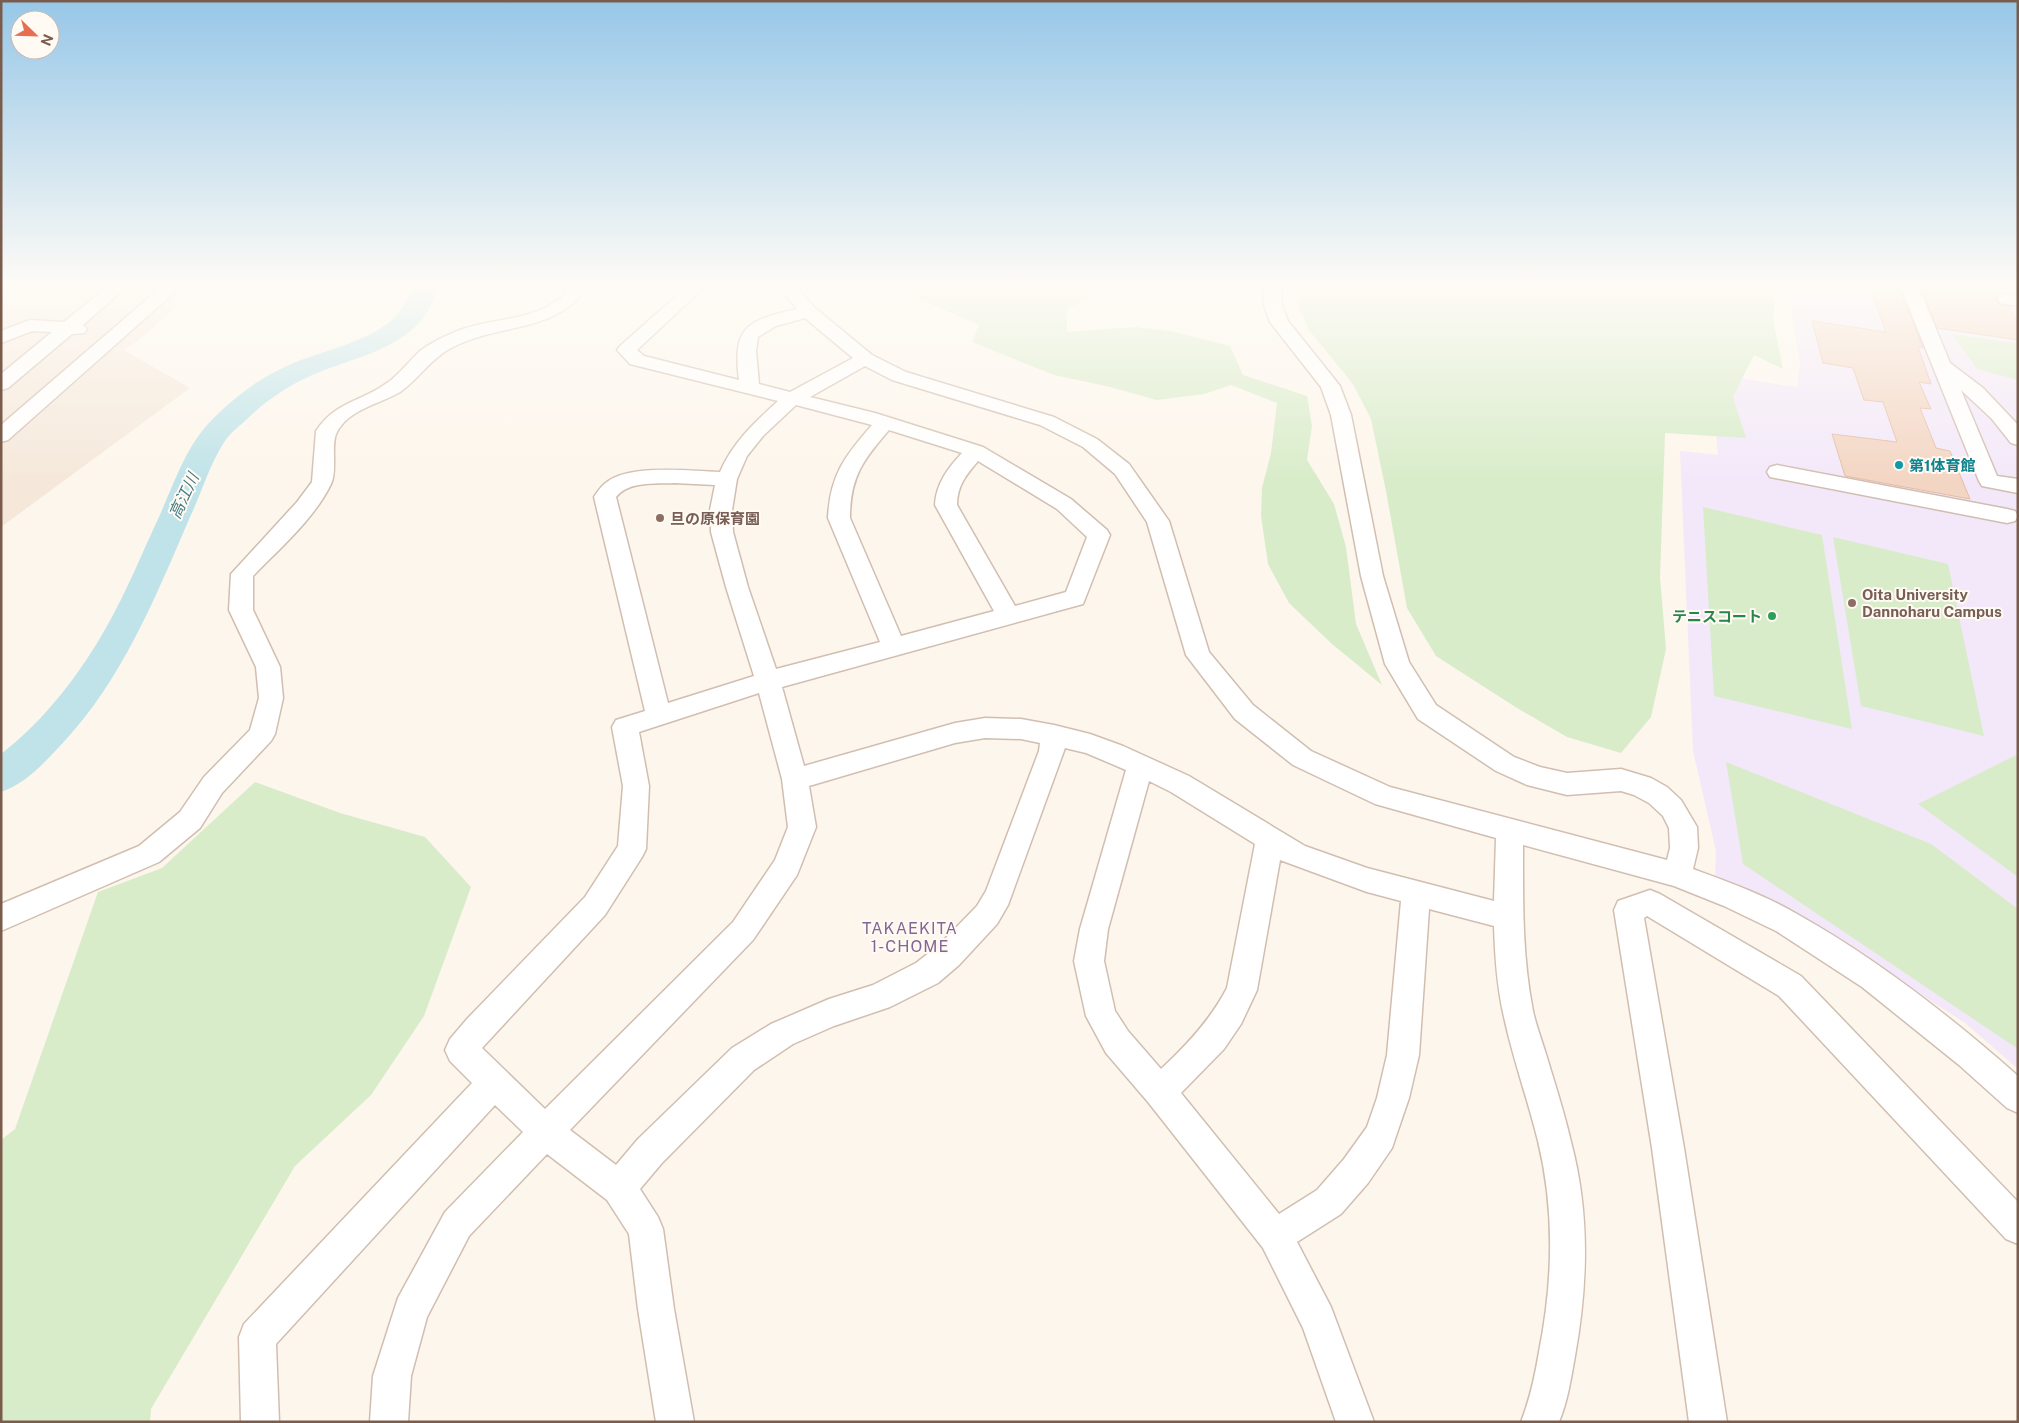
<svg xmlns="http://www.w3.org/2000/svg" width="2019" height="1423" font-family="'Public Sans','Noto Sans JP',sans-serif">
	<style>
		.residential { fill: #f5e8da }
		.education { fill: #f3e8fa }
		.green { fill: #d8ecc9 }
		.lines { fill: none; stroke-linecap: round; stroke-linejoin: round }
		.river { fill: #bfe3e8; fill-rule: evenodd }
		.building { fill: #f3d5c3; stroke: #e6bba3 }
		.minor-casing { stroke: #d1beb0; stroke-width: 3 }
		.minor { fill: #fff; fill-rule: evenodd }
		.culture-dot { fill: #0f9aa8; stroke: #fffaf3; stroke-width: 2 }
		.education-dot { fill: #8d6e63; stroke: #fffaf3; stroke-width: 2 }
		.leisure-dot { fill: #2e9e5b; stroke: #fffaf3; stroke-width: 2 }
		.labels { text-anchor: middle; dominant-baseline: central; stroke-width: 4; stroke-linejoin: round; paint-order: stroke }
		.culture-label { font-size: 15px; font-weight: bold; fill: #0d838f; stroke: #fffaf3; text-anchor: start }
		.education-label { font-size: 15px; font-weight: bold; fill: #785e54; stroke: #fffaf3; text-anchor: start }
		.leisure-label { font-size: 15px; font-weight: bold; fill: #27864d; stroke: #fffaf3; text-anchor: end }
		.water-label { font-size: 16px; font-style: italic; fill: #437c86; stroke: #fffaf3 }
		.neighbourhood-label { font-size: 16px; letter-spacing: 1px; fill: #846695; stroke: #fffaf3 }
	</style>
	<rect width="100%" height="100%" fill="#fdf6ec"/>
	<!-- residential -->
	<path class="residential" d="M1,283H202L141,338L124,350L190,388L1,527Z"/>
	<!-- education -->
	<path class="education" d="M1794,283H2018V1069L1965,1023L1866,959L1715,878L1716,851L1693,751L1680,451L1718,455L1711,374L1797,387L1800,363L1791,308Z"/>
	<!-- green -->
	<path class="green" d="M883,283H1114L1115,288L1067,308V332L1135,327L1170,331L1230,346L1243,375L1307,396L1312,426L1307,460L1334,504L1346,547L1356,624L1382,685L1332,644L1289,603L1268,564L1261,516L1262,488L1271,453L1277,403L1231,385L1204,394L1157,400L1110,387L1054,375L972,342L979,325Z
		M1306,283H1776L1773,320L1783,369L1754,355L1733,397L1746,438L1665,433L1660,577L1666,649L1651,717L1621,753L1567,737L1517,708L1436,656L1407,608L1386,491L1371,419L1353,384L1309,330L1298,306Z
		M1952,334L2018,343V380L1977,369Z
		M1703,507L1822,535L1852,729L1714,696Z
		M1833,537L1948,564L1984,736L1861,706Z
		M2018,754V877L1918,804Z
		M1726,762L1931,844L2018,909V1049L1743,864Z
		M255,782L340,813L425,837L471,887L424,1016L371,1095L295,1166L151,1409L150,1422H1V1140L15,1129L98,892L162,868Z"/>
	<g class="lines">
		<!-- river -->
		<path class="river" d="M416,283H442C434,298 427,317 414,328C388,351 353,359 322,371C294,382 268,398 246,420C238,427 228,435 223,444C209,466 201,494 190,517C155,598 122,681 60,746C43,764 25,784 1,792V754C45,720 80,674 107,626C127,591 142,553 159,517C173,486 185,449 208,424C231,400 257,379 287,366C321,350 374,342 399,313C406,304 411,293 416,283Z"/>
	</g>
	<!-- building -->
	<path class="building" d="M1868,283H1897L1923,348L1918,347L1931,384L1919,382L1931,409L1920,408L1936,448L1950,451L1970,499L1845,476L1832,434L1897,442L1883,402L1864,400L1853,368L1823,363L1812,321L1886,332Z
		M1919,283H1999L2003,293L1998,294L1995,299L2000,305L2010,307L2018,325V340L1937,328Z"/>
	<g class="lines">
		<defs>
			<path id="minor" d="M112,283H131L83,325L87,329L84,333L72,334L8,388L1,390V374L52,332L32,331L1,343V331L30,320L64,322Z
				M166,283H185L8,440L1,442V425Z
				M573,283H591C555,336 502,321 451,348C430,359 419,379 400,392C380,404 349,409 337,432C330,444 338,470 331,484C314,519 280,548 253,576V610L280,667L283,698L275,734L271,741L222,793L200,828L159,862L1,931V904L139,846L180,812L204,777L250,730L259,698L256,667L229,610L231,574L297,502L312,482L316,431C336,401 361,402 387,383C400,374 409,361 420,351C432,342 447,335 460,330C492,318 530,321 558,300C564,296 569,289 573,283Z
				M691,283H709L637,350L644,356L739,380C732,326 748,320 797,309L776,283H793L815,308L872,355L906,372L1054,417L1097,439L1129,464L1169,521L1209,652L1253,705L1311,751L1390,787L1667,860L1670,848L1669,828L1663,816L1649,803L1634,795L1621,791L1567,795L1527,785L1496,771L1418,719L1385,664L1361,576L1331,415L1321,387L1270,322L1264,305L1263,283H1281L1282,305L1288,321L1340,386L1351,415L1383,576L1409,662L1436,705L1514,757L1540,767L1567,773L1621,769L1651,778L1667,787L1681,800L1697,827L1698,848L1693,869C1728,882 1765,895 1797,914C1877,959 1949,1015 2018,1076V1113L2007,1108L1959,1065L1862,987L1776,931L1724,906L1674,886L1523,845C1523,901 1522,956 1533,1011C1536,1025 1541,1038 1545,1051C1554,1081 1564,1111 1571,1142C1590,1213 1588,1284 1575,1356C1571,1378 1568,1400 1559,1422H1521C1530,1399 1535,1376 1539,1352C1553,1282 1555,1211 1538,1141C1528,1100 1513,1059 1504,1017C1497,987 1495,957 1494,926L1429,909L1419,1055L1409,1098L1396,1136L1392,1148L1368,1183L1341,1214L1297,1242L1331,1307L1374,1422H1336L1303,1328L1263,1248L1148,1102L1106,1053L1086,1016L1074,961L1080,929L1126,770L1086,753L1065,748L1008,905L997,924L959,965L938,983L890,1007L834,1026L793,1044L754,1070L662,1163L640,1189L658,1217L663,1229L674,1309L694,1422H656L638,1309L629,1234L607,1200L547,1154L469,1236L427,1317L411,1376L408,1422H370L373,1376L398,1298L445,1212L523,1132L495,1105L276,1344L279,1422H241L239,1337L244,1324L472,1083L450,1061L445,1050L450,1039L467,1019L585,897L618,846L623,786L612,727L616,720L645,711L594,497C598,491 601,486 607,482C630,464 691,471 720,472C733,442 754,423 778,401L630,364L617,350L620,346ZM805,318L853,358L790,392L759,384L756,351L758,337L776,326ZM865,366L892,380L1040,425L1083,447L1115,474L1147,522L1186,655L1235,719L1293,765L1375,804L1496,838L1494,901L1367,868L1305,846L1189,776L1123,746L1090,734L1054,725L1021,719L985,718L955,723L804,766L782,687L1083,604L1110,535L1107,530L1071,499L983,447L875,413L810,397ZM796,405L872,425C845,456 830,475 828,518L880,642L776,669L748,587L733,532L732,510L737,479L747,456L763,436ZM889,430L962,453C948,468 936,484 935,505L994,611L901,636L850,518C850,477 863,460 889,430ZM978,461L1057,509L1087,537L1066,592L1015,606L957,505C957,486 966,475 978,461ZM674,483L715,485L710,510L711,532L726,587L754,676L668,703L616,497C629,481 654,484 674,483ZM759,693L782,779L788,827L775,860L733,922L545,1109L482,1048L605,915L642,857L646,849L649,786L639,732ZM985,738L1021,739L1040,743L1039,751L986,891L977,906L939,945L916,963L873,985L829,999L771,1024L732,1048L638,1139L616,1165L570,1130L753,940L797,875L816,827L809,786L955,743ZM1149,781L1171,792L1255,844L1227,988C1211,1019 1187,1045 1161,1069L1128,1031L1115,1011L1104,961L1108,929ZM1280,860L1367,892L1401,901L1387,1055L1377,1098L1367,1127L1344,1159L1317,1190L1279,1214L1181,1093L1224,1049L1241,1024L1257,990Z
				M1899,283H1917L1950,363L1983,388L2018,425V445L2011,443L1992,419L1961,390L1997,476L2018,479V493L1982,486L1979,481Z
				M2006,294L2018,296V306L2000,303L1997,299L2000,295Z
				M1777,465L2007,509L2015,511L2018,516L2015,521L2007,523L1770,477L1767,472L1770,467Z
				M1650,890L1660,894L1801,976L2018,1202V1244L2006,1239L1779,996L1647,916L1644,918L1684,1148L1727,1422H1689L1652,1148L1614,910L1618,901Z"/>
		</defs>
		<!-- minor casing -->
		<use href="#minor" class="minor-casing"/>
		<!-- minor -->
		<use href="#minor" class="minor"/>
	</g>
	<!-- sky -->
	<linearGradient id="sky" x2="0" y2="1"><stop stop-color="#97c7e8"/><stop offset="0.59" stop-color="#fefbf6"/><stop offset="1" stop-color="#fefbf6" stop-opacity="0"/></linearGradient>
	<rect width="2019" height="482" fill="url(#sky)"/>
	<!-- markers -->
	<circle class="culture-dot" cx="1899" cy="465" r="5"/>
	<g class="education-dot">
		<circle cx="660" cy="518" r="5"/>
		<circle cx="1852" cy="603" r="5"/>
	</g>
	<circle class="leisure-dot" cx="1772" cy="616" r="5"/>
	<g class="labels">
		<!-- culture labels -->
		<g class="culture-label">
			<text x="1909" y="465">第1体育館</text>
		</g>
		<!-- education labels -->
		<g class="education-label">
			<text x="670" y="518">旦の原保育園</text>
			<text x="1862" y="594">Oita University<tspan x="1862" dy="17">Dannoharu Campus</tspan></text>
		</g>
		<!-- leisure labels -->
		<g class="leisure-label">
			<text x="1762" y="616">テニスコート</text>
		</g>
		<!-- water labels -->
		<g class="water-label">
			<text transform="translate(184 496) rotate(-65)">高江川</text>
		</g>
		<!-- neighbourhood labels -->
		<g class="neighbourhood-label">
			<text x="910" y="928">TAKAEKITA<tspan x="910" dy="18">1-CHOME</tspan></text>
		</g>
	</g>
	<!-- border -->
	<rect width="2019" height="1423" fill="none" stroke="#7a5c4d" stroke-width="5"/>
	<!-- north arrow -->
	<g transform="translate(35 35) rotate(113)"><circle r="24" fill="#fffaf3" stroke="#cabbb1"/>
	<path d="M0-4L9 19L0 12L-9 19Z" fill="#e76f51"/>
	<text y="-8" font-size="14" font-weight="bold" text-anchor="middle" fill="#7a5c4d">N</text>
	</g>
</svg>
